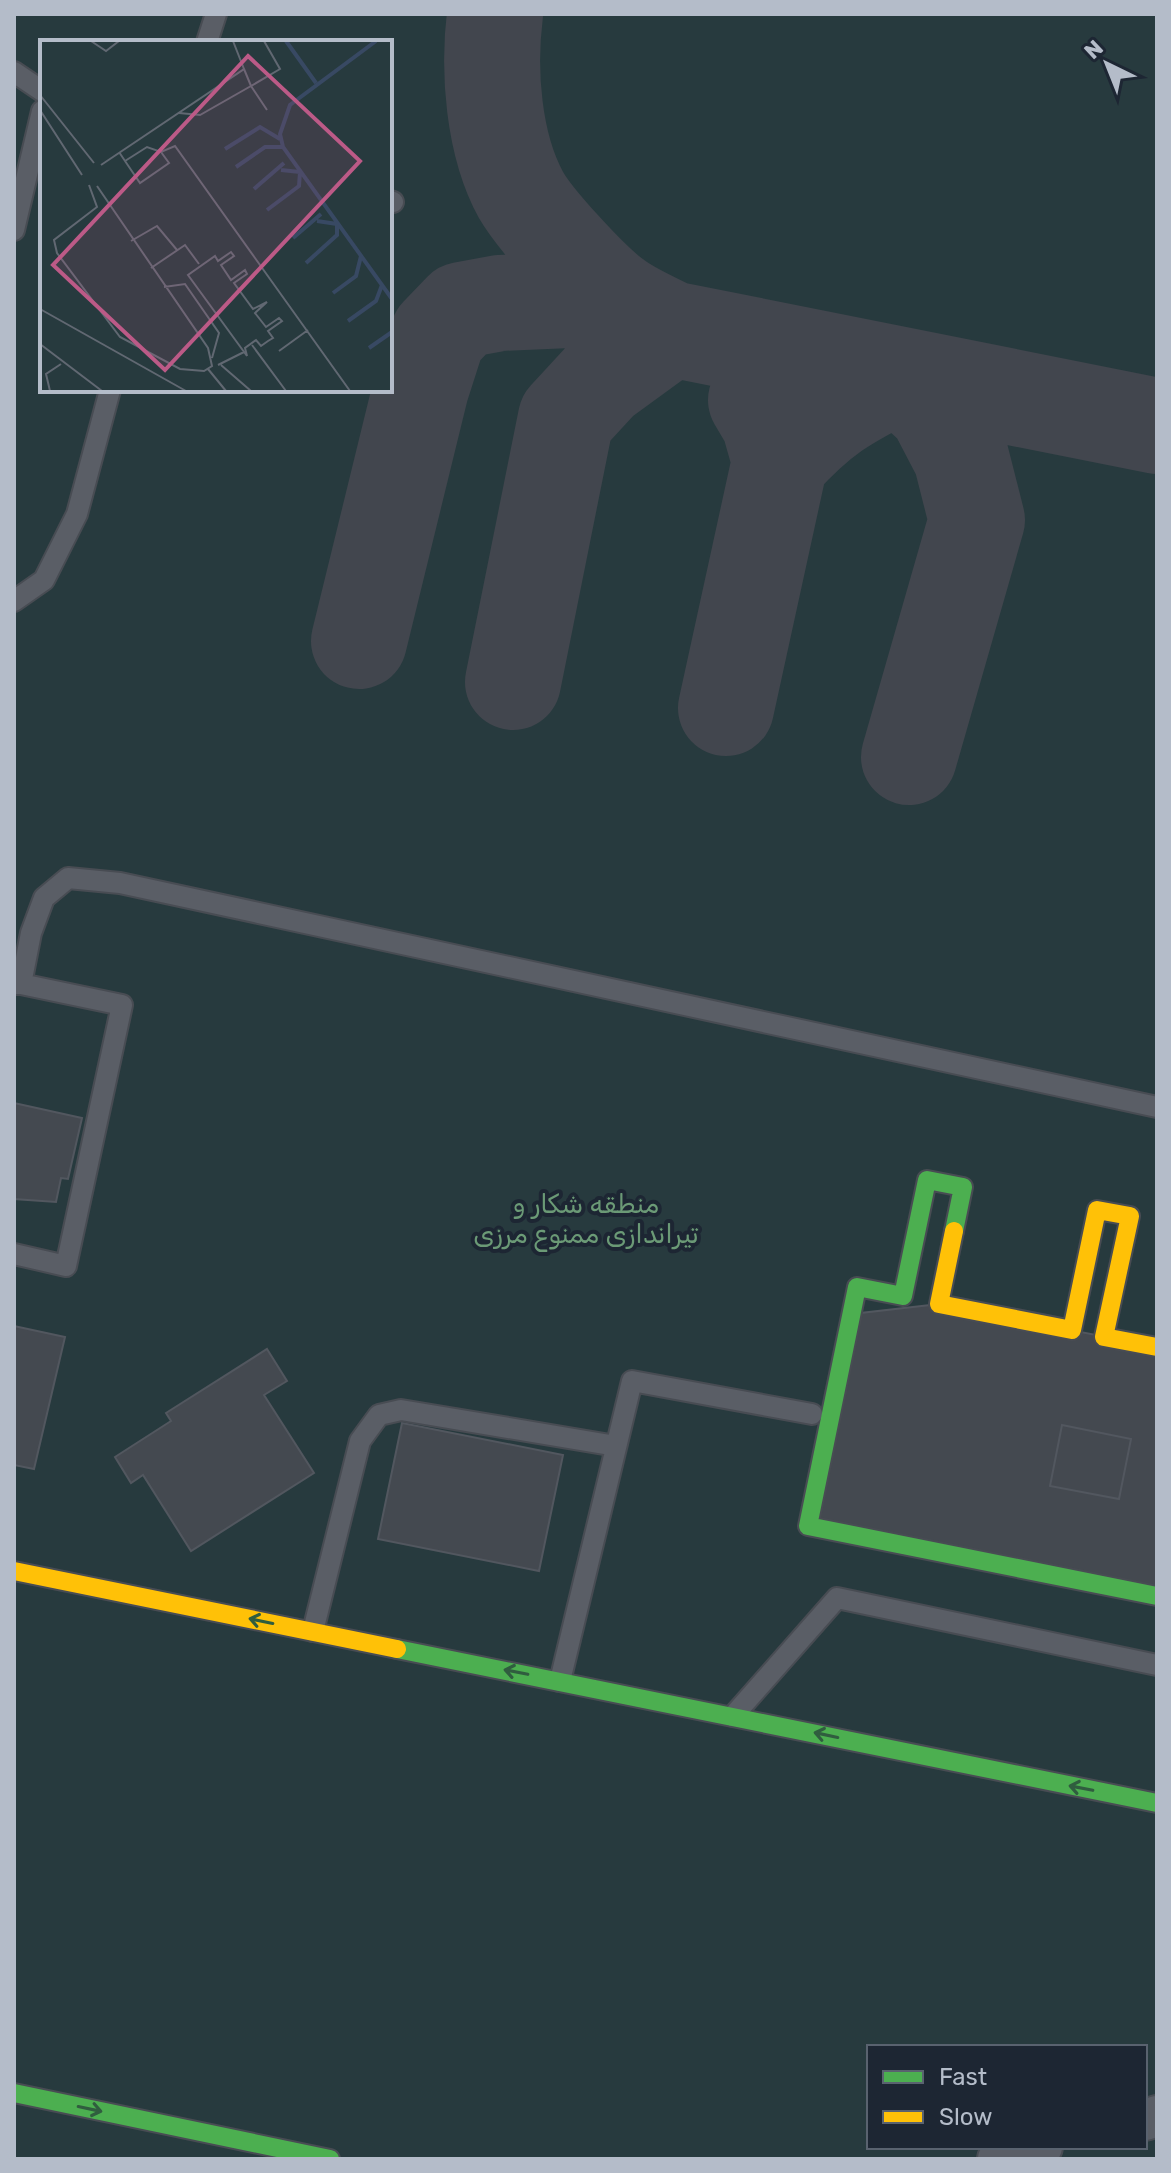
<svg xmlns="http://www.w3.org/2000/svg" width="1171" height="2173" font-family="Rubik,Cairo,sans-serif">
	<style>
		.green { fill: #273a3e; fill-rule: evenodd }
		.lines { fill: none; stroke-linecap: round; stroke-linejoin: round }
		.taxiway { stroke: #42464e; stroke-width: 96 }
		.building { fill: #444950; stroke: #52575f; stroke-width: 2; fill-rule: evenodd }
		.lane-casing { stroke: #484c53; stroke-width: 24 }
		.street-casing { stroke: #484c53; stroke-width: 44 }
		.fast-casing { stroke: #484c53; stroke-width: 22 }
		.slow-casing { stroke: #484c53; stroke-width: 22 }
		.lane { stroke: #5a5e66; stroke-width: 20 }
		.street { stroke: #5a5e66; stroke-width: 40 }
		.fast { stroke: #4caf50; stroke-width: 18 }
		.slow { stroke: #ffc107; stroke-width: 18 }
		.oneway { stroke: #305d3f }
		.labels { text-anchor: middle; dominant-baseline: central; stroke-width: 8; stroke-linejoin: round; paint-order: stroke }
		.park-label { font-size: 26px; fill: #6b9a76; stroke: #1d2633 }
		.inset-river { fill: none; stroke: #384963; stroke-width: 4 }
		.inset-road { fill: none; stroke: #616872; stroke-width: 2 }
		.view { fill: #bc5a87; fill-opacity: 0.15; stroke: #bc5a87; stroke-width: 4 }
		.inset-edge { fill: none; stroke: #b4bcc9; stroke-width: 4 }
	</style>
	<rect width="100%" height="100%" fill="#2a3038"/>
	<!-- green -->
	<path class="green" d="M14,14H1157V2159H14ZM42,42H390V390H42ZM869,2047H1145V2147H869Z"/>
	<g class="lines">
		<!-- taxiway -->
		<path class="taxiway" d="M495,14C488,70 493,144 521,195C536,221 588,277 612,296C629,310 652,319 671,329L1157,426
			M780,461C821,416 845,402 899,375L936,409L961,457L977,520L909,757
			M359,641L421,388L438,335L462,310L500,303L614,298
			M513,682L566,418L601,380L671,329
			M726,708L780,461L769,422L756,400"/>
	</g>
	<!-- building -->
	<path class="building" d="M14,1103L82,1118L68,1179L61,1178L56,1202L14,1199Z
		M939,1304L1157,1347V1596L808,1526L852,1314ZM1062,1425L1131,1439L1119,1499L1050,1486Z
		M14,1326L65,1337L34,1469L14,1465Z
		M267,1349L287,1381L264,1395L314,1473L191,1551L143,1475L131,1483L115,1457L171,1421L166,1413Z
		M402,1423L563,1455L539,1571L378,1539Z
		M1062,1425L1131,1439L1119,1499L1050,1486Z"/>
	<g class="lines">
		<defs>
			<path id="lane" d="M207,42L216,14
				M14,72L42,91
				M390,201L393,202
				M14,230L42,111
				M14,601L44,580L77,514L110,390
				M14,984H21L31,933L44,898L68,878L120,883L1157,1107
				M14,1254L66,1266L122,1005L21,984
				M313,1631L360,1441L379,1415L401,1410L616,1446
				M560,1681L632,1381L812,1414
				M733,1716L837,1598L1157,1665"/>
			<path id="street" d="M1145,2120L1157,2116
				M998,2159L1042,2147"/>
			<path id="fast" d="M954,1231L963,1187L927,1180L903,1296L857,1287L808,1526L1157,1596
				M397,1649L1157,1803
				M14,2093L330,2159"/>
			<path id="slow" d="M954,1231L939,1304L1072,1330L1097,1210L1130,1216L1104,1337L1157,1347
				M14,1571L397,1649"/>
		</defs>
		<!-- lane casing -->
		<use href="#lane" class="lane-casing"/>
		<!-- street casing -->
		<use href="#street" class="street-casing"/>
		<!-- fast casing -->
		<use href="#fast" class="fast-casing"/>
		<!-- slow casing -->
		<use href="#slow" class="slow-casing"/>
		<!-- lane -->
		<use href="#lane" class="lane"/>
		<!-- street -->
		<use href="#street" class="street"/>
		<!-- fast -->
		<use href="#fast" class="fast"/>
		<!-- slow -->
		<use href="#slow" class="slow"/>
	</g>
	<!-- one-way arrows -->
	<defs><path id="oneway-shaft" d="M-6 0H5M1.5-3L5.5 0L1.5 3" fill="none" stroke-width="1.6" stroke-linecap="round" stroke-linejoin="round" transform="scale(2)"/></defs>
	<g class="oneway">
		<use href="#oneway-shaft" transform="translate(261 1621) rotate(-168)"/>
		<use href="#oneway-shaft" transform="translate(516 1672) rotate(-169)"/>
		<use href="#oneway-shaft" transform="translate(826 1735) rotate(-168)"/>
		<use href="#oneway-shaft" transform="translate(1081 1788) rotate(-169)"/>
		<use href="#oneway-shaft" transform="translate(90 2109) rotate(12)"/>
	</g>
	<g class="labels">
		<!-- park labels -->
		<g class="park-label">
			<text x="586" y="1204">منطقه شکار و<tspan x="586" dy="30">تیراندازی ممنوع مرزی</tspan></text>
		</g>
	</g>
	<!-- overview -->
	<g transform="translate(40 40)">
		<rect width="352" height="352" fill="#2a3038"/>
		<path d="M0,1H352V351H0Z" fill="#273a3e"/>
		<path class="inset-river" d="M246,1L276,43M336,1L250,65L240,94L243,107L352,259M185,109L220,87L240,99M196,127L225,107H243M214,149L244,123M227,170L259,146L260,132L241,130M253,198L281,174M266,223L297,195V184L277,181M293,253L316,236L321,216M308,281L336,261L342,245M329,308L352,292"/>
		<path class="inset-road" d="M51,1L66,11L79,1M204,29L211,46L240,29L224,1M0,55L54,123M0,70L42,135M139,73L160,75L211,46L227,70M79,112L85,121L107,107L121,112L135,106L310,351M85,121L100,143L129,123L121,112M61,125L204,29L193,1M49,145L57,167L14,200L17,213L80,297L140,329L164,331L172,326L168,308L57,146M91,201L117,186L137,210M191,212L194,216L181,225L191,240L205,230L207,234L194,243L213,269L227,262L215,273L226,287L239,278L242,281L228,291L233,298L228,301L221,306L216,300L205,308L207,316L148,235L175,216L178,221ZM111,228L145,205L159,224M124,247L145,244L179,293L172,318M0,269L146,351M0,304L62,351M212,305L246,351M239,311L268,290M178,325L204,312M181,325L211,351M168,329L186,351M10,351L6,334L21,324"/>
		<path class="view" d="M208,16L320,121L125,330L13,225Z"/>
		<rect width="352" height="352" class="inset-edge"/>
	</g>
	<!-- border -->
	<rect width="1171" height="2173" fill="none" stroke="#b4bcc9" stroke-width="32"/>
	<!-- legend -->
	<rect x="867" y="2045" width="280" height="104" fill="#1d2633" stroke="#59626f" stroke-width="2"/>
	<rect x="883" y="2071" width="40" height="12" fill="#4caf50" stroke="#59626f" stroke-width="2"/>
	<text x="939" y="2085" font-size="24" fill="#b4bcc9">Fast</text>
	<rect x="883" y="2111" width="40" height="12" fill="#ffc107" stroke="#59626f" stroke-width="2"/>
	<text x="939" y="2125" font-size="24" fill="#b4bcc9">Slow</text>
	<!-- north arrow -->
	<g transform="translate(1107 64) rotate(317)" stroke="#1d2633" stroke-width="6" paint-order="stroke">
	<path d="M0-6L14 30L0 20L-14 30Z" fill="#b4bcc9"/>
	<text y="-12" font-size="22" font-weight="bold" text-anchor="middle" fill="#b4bcc9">N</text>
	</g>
</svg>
